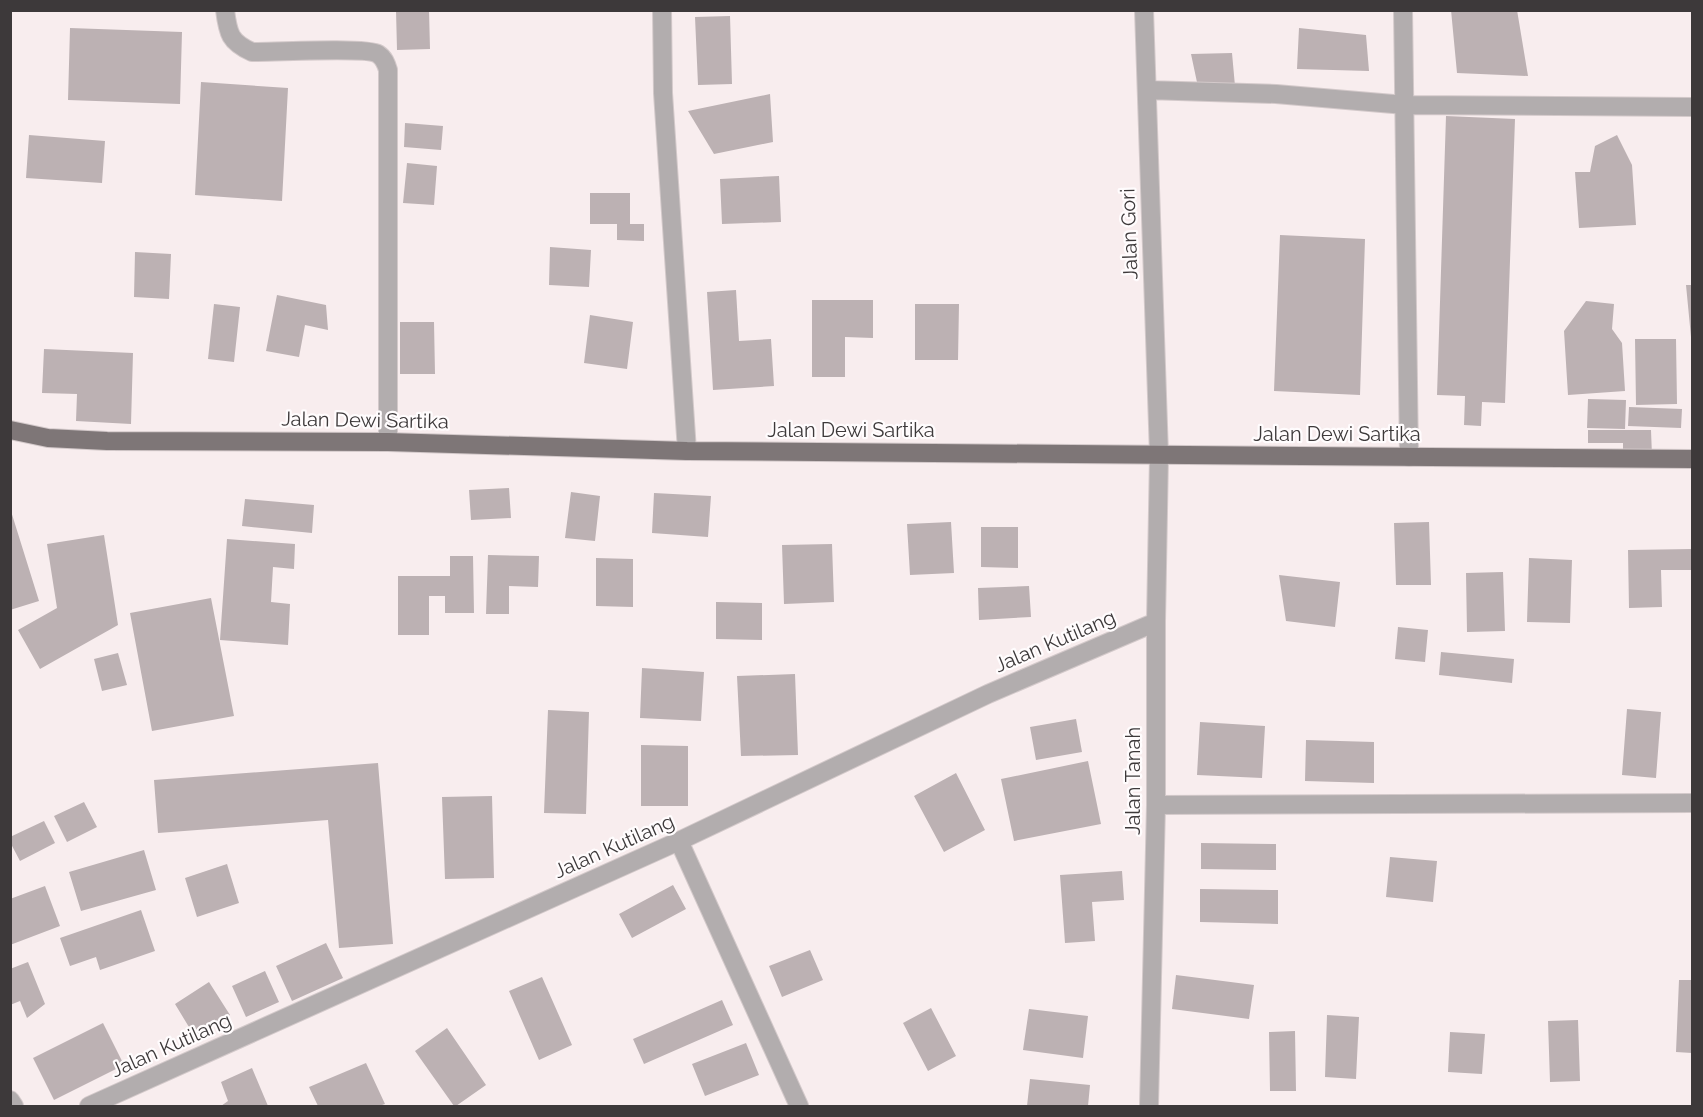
<svg xmlns="http://www.w3.org/2000/svg" width="1703" height="1117" font-family="Raleway,sans-serif">
	<style>
		.building { fill: #bcb1b3 }
		.lines { fill: none; stroke-linecap: round; stroke-linejoin: round }
		.minor-casing { stroke: #d3c9ca; stroke-width: 20 }
		.major-casing { stroke: #d3c9ca; stroke-width: 20 }
		.minor { stroke: #b2adae; stroke-width: 18 }
		.major { stroke: #7e7677; stroke-width: 18 }
		.labels { text-anchor: middle; dominant-baseline: central; stroke-width: 4.5; stroke-linejoin: round; paint-order: stroke }
		.street-label { font-size: 20px; fill: #3d393a; stroke: #fffcfd }
	</style>
	<rect width="100%" height="100%" fill="#f8edee"/>
	<!-- building -->
	<path class="building" d="M396,10H429L430,49L397,50Z
		M1451,10H1517L1528,76L1457,73Z
		M730,16L732,84L698,85L695,17Z
		M70,28L182,32L180,104L68,100Z
		M1299,28L1366,35L1369,71L1297,69Z
		M1232,53L1235,86L1198,87L1191,54Z
		M201,82L288,88L282,201L195,195Z
		M770,94L773,142L714,154L688,111Z
		M1446,116L1515,119L1505,403L1482,402L1481,426L1464,425L1465,396L1437,395Z
		M405,123L443,126L441,150L404,147Z
		M29,135L105,141L102,183L26,178Z
		M1617,135L1632,165L1636,225L1579,228L1575,172H1590L1595,146Z
		M407,163L437,166L434,205L403,203Z
		M779,176L781,222L722,224L720,179Z
		M590,193H630V224H644V241L617,240V224H590Z
		M1280,235L1365,239L1360,395L1274,391Z
		M550,247L591,250L589,287L549,285Z
		M135,252L171,254L169,299L134,297Z
		M1686,285H1692V337H1691Z
		M736,290L739,341L771,339L774,386L713,390L707,292Z
		M277,295L326,305L328,330L305,325L299,357L266,351Z
		M812,300H873V338L845,337V377H812Z
		M1586,301L1614,304L1612,329L1622,343L1625,391L1568,395L1564,331Z
		M214,304L240,307L234,362L208,359Z
		M915,304H959L958,360H915Z
		M590,315L633,322L627,369L584,363Z
		M400,322H434L435,374H400Z
		M1635,339H1676L1677,404L1636,405Z
		M44,349L133,353L131,424L76,421L77,394L42,393Z
		M1588,399L1626,400L1625,429L1587,428Z
		M1629,407L1682,409L1681,428L1628,426Z
		M1588,430H1651L1652,456L1623,457V443H1588Z
		M509,488L511,518L471,520L469,490Z
		M571,492L600,496L595,541L565,538Z
		M654,493L711,496L708,537L652,533Z
		M245,499L314,505L312,533L242,526Z
		M10,508L39,601L10,610Z
		M951,522L954,573L910,575L907,524Z
		M1429,522L1431,585H1396L1394,523Z
		M981,527H1018V568L981,567Z
		M104,535L118,625L40,669L18,630L57,608L47,544Z
		M227,539L295,544L294,569L273,567L271,602L290,604L288,645L220,640Z
		M832,544L834,602L784,604L782,545Z
		M1692,549V570H1661L1662,607L1629,608L1628,550Z
		M488,555L539,556L538,587L509,586V614H486Z
		M450,556H473L474,613H445V596H429V635H398V576H450Z
		M596,558L633,559V607L596,606Z
		M1529,558L1572,560L1570,623L1527,622Z
		M1503,572L1505,631L1467,632L1466,573Z
		M1279,575L1340,582L1335,627L1286,621Z
		M1029,586L1031,617L979,620L978,588Z
		M211,598L234,716L152,731L130,613Z
		M716,602L762,603V640L716,639Z
		M1398,627L1428,630L1425,662L1395,659Z
		M1441,652L1514,659L1512,683L1439,675Z
		M118,653L127,685L102,691L94,659Z
		M642,668L704,672L701,721L640,718Z
		M795,674L798,755L741,756L737,676Z
		M1627,709L1661,712L1656,778L1622,775Z
		M548,710L589,712L586,814L544,813Z
		M1076,719L1082,752L1036,760L1030,727Z
		M1200,722L1265,726L1262,778L1197,775Z
		M1306,740L1374,742V783L1305,781Z
		M641,745L688,746V806H641Z
		M1088,761L1101,824L1014,841L1001,779Z
		M378,763L393,944L339,948L328,820L158,833L154,780Z
		M956,773L985,830L944,852L914,796Z
		M492,796L494,878L445,879L442,797Z
		M84,802L97,827L67,842L54,816Z
		M44,821L55,843L20,861L10,842V837Z
		M1201,843L1276,844V870L1201,869Z
		M144,850L156,890L81,911L69,872Z
		M1390,857L1437,861L1433,902L1386,897Z
		M227,864L239,903L197,917L185,878Z
		M1122,871L1124,900L1092,902L1095,941L1065,943L1060,875Z
		M673,885L686,909L632,938L619,914Z
		M45,886L60,926L10,945V899Z
		M1200,889L1278,890V924L1200,922Z
		M141,910L155,951L100,970L96,957L70,966L60,938Z
		M326,943L343,978L292,1001L276,966Z
		M810,950L823,980L782,997L769,966Z
		M28,962L45,1004L27,1018L20,1001L10,1005V969Z
		M265,971L279,1002L246,1017L232,986Z
		M1176,975L1254,985L1249,1019L1172,1009Z
		M542,977L572,1045L539,1060L509,991Z
		M1679,980H1692V1053L1676,1052Z
		M209,982L230,1015L195,1037L175,1004Z
		M722,1000L733,1025L644,1064L633,1039Z
		M931,1008L956,1056L928,1071L903,1023Z
		M1029,1009L1088,1016L1083,1058L1023,1050Z
		M1327,1015L1359,1017L1356,1079L1325,1077Z
		M1578,1020L1580,1081L1550,1082L1548,1021Z
		M103,1023L124,1065L54,1100L33,1058Z
		M447,1028L486,1085L456,1106H454L415,1051Z
		M1295,1031L1296,1091H1270L1269,1032Z
		M1450,1032L1485,1034L1482,1074L1448,1072Z
		M746,1043L759,1075L705,1096L692,1064Z
		M366,1063L385,1104L379,1106H318L309,1087Z
		M252,1068L268,1106H221L228,1101L221,1082Z
		M1030,1079L1090,1085L1088,1106H1027Z"/>
	<g class="lines">
		<defs>
			<path id="minor" d="M225,10C228,34 230,42 252,52C272,52 367,47 378,54C384,58 386,63 388,70V442
				M662,10L663,93L687,451
				M1144,10L1159,455L1156,622V805L1149,1106
				M1403,10L1409,457
				M1147,90L1276,94L1405,105L1692,107
				M1156,805L1692,803
				M679,841L799,1106
				M10,1100L14,1106
				M89,1106L679,841L988,694L1156,622"/>
			<path id="major" d="M10,430L48,438L107,441L388,442L687,451L1692,459"/>
		</defs>
		<!-- minor casing -->
		<use href="#minor" class="minor-casing"/>
		<!-- major casing -->
		<use href="#major" class="major-casing"/>
		<!-- minor -->
		<use href="#minor" class="minor"/>
		<!-- major -->
		<use href="#major" class="major"/>
	</g>
	<g class="labels">
		<!-- street labels -->
		<g class="street-label">
			<text transform="translate(1129 234) rotate(-92)">Jalan Gori</text>
			<text transform="translate(365 420) rotate(1)">Jalan Dewi Sartika</text>
			<text x="851" y="430">Jalan Dewi Sartika</text>
			<text x="1337" y="434">Jalan Dewi Sartika</text>
			<text transform="translate(1055 641) rotate(-23)">Jalan Kutilang</text>
			<text transform="translate(1133 781) rotate(-90)">Jalan Tanah</text>
			<text transform="translate(614 846) rotate(-24)">Jalan Kutilang</text>
			<text transform="translate(171 1045) rotate(-24)">Jalan Kutilang</text>
		</g>
	</g>
	<!-- border -->
	<rect width="1703" height="1117" fill="none" stroke="#3d393a" stroke-width="24"/>
</svg>
